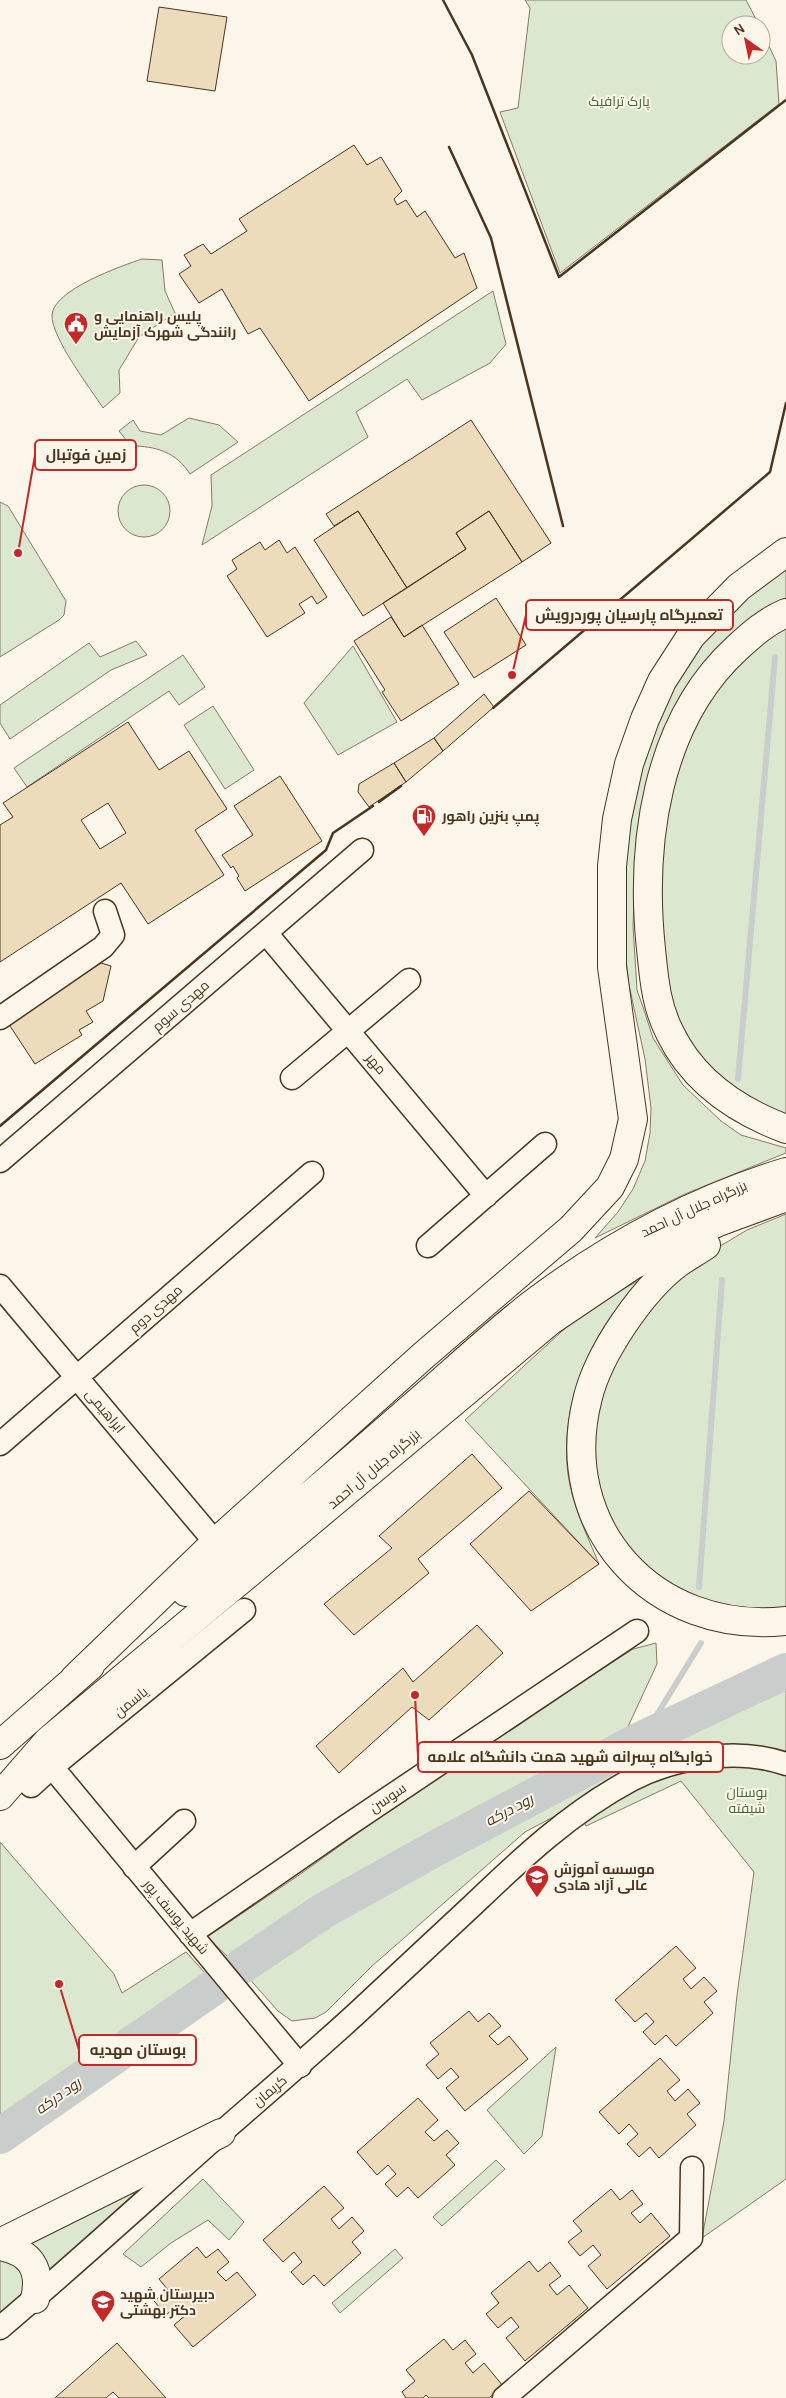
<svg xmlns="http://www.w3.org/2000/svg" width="786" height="2398" font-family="Karla,Cairo,sans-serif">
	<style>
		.green { fill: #dce7d0; stroke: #887966 }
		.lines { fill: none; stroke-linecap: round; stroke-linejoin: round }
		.stream { stroke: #c9cecd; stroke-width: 6 }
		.river { stroke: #c9cecd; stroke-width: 36 }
		.building { fill: #ecdcbc; stroke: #4a3520; fill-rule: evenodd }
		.minor-casing { stroke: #4a3520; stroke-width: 25 }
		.highway-casing { stroke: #4a3520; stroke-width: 30 }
		.minor { stroke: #fbf6e9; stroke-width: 22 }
		.highway { stroke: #fbf6e9; stroke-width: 28 }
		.wall { stroke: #4a3520; stroke-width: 2.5 }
		.labels { text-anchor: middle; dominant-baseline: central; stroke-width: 4; stroke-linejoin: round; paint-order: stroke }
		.park-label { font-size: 14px; fill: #436837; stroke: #fbf6e9 }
		.poi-label { font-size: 14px; font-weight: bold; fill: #4a3520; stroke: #fbf6e9; text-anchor: start }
		.street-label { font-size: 14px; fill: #4a3520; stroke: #fbf6e9 }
		.water-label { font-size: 15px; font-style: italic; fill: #4a3520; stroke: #fbf6e9 }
		.leader { fill: none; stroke: #c62828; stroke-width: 2 }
		.callout-dot { fill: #c62828; stroke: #fbf6e9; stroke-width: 2 }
		.callout { fill: #fbf6e9; stroke: #c62828; stroke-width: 2 }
		.callout-label { font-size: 15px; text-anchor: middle; font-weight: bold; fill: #4a3520 }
	</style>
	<rect width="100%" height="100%" fill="#fbf6e9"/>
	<!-- green -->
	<path class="green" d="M525,0H746L759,25H731V55H761V29L776,61L779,104L560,273L500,112L518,108L530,8Z
		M142,259L162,260L165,291L175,313L139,337L119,370L120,393L103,408C90,388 51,337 52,315C53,290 121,266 142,259Z
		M493,291L506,344L490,363L422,400L407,379L356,412L368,437L202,545L212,506L211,475Z
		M189,418L219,425L238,442L190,474C176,452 156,446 131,446L119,431L133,420L140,431L161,435Z
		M118 511a26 26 0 1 1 52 0a26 26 0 1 1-52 0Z
		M0,502L8,506L66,601L64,615L59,620L0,657Z
		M786,562V603L737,633L636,856L633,926L637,990L643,1007L653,1038L683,1085L721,1121L741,1135L786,1148V1153L685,1194L595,1238L618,1212L633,1189L645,1161L650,1133L651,1108L645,1059L629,985L625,951L626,855L631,798L669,691L714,625Z
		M786,625V1118L774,1114L707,1069L677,1028L658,950L662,835L679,760L697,717L725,674L755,644Z
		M136,641L147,655L111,670L10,739L0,723V705L89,643L100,657Z
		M353,646L397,722L338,755L304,703Z
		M183,655L205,687L179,705L169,691L27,787L14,768Z
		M213,706L254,770L225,789L184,725Z
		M786,1214V1610L752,1613L686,1598L638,1564L596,1497L591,1417L629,1329L697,1260L747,1230Z
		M643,1278C631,1292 617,1306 607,1322C578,1366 561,1422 568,1474C572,1505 587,1535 599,1564L465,1420L584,1311Z
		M656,1643L657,1664L625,1733L530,1788L467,1817L313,1903L229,1958L207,1937L299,1875L449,1768L633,1649Z
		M786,1684V1758L763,1751L604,1790L525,1832L372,1966L326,2012L315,2018L292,2021L278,2011L246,1975L302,1935L555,1796Z
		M719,1763L786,1771V2179L702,2238L724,2121L737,1995L754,1872L681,1781L586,1826L582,1818L634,1786Z
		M0,1842L114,1974L122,1993L186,1952L206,1974L0,2120Z
		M556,2047L542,2136L524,2154L487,2110Z
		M496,2160L505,2169L442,2226L433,2217Z
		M203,2179L244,2222L229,2240L208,2220L171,2243L141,2267L123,2254Z
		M130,2189L134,2194L41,2278L21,2241Z
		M395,2249L403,2258L340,2313L332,2303Z
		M0,2253L18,2262C29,2295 24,2293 0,2314Z"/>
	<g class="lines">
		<!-- stream -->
		<path class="stream" d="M738,1079L775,657
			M699,1587L722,1280
			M642,1739L701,1643"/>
		<!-- river -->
		<path class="river" d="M242,1966L323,1911L438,1847L642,1739L786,1671
			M0,2136L214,1987"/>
	</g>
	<!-- building -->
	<path class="building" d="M159,7L227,17L215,91L147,81Z
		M354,145L367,165L381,157L402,191L394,199L397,205L406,200L417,217L425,211L455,258L464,253L477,288L309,401L260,328L248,334L222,289L199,303L179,274L191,266L184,255L203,244L211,254L247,231L239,219Z
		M471,420L551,543L522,562L489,511L456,533L466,549L407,588L358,511L334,526L326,514Z
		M358,511L407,588L363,616L314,540Z
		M489,511L522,562L404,637L383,603L466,549L456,533Z
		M279,540L287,553L295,547L327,597L317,604L312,596L299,604L305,613L267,637L227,576L237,569L232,560L260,542L265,550Z
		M496,598L526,645L474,678L444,632Z
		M391,617L404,637L422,625L459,684L401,721L382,692L385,690L354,641Z
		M484,694L494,707L443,751L434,738Z
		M128,722L159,770L189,751L227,809L195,830L224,875L148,924L121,883L0,962V825L13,817L3,803ZM108,803L126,833L100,849L81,820Z
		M434,738L443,751L406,782L394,763Z
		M394,763L406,782L369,807L358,792L359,784Z
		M280,776L322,841L245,891L237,878L239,876L233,866L231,868L222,855L253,835L234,806Z
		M101,963L111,966L103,1001L86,1011L93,1022L79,1030L82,1035L35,1064L8,1023Z
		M472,1454L502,1488L418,1559L429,1573L354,1635L324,1604L392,1548L379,1536Z
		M529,1491L599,1564L531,1611L470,1544Z
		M477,1625L503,1653L429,1720L412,1707L339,1773L316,1746L403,1668L413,1682Z
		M676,1946L696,1968L683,1979L691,1989L704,1977L717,1991L704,2002L713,2013L676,2046L666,2035L655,2045L643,2032L654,2022L646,2013L635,2022L615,2000Z
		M469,2011L478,2022L489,2013L501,2026L489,2036L498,2045L509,2036L528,2059L465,2111L446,2088L459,2077L451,2068L438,2079L426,2065L439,2054L430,2043Z
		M660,2058L680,2080L667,2091L675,2101L688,2089L700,2103L687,2114L696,2125L659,2158L650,2147L639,2157L627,2144L638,2134L629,2124L619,2134L599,2112Z
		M418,2098L438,2120L425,2132L434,2141L447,2130L459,2143L446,2155L455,2165L418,2198L408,2187L397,2197L385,2184L396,2174L388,2165L377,2175L357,2152Z
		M324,2186L344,2208L331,2219L339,2229L352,2217L364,2231L352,2242L361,2253L324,2286L314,2275L303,2285L291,2272L302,2262L294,2252L283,2262L263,2240Z
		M611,2189L620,2200L632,2190L643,2204L631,2213L640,2223L651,2213L670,2236L607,2289L588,2266L601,2255L593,2245L580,2256L568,2242L582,2231L573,2221Z
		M197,2247L206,2258L218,2249L229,2262L217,2272L226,2281L237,2272L256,2295L193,2347L174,2325L187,2314L179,2304L166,2315L154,2301L168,2290L159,2279Z
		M529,2261L538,2272L550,2262L561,2276L549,2285L557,2295L569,2285L588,2308L525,2361L506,2338L519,2327L511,2317L498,2328L486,2314L499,2303L491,2293Z
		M444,2339L453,2350L465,2340L476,2354L465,2363L473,2373L484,2363L503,2386L489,2398H429L426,2395L423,2398H406L402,2392L415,2381L406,2370Z
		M117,2343L166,2398H119L113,2392L106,2398H55Z"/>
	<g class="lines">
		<defs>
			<path id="minor" d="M266,933L486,1196
				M0,1018L103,947L113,935L105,911
				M292,1078L409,980
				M0,1161L362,850
				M428,1246L545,1144
				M0,1286L210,1536
				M0,1444L312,1173
				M52,1767L300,2066
				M41,1776L31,1786L52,1767L244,1610
				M134,1867L184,1821
				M190,1934L345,1827L637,1631
				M0,2328C73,2266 143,2202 214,2139C262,2097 310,2056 357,2013C396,1977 435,1940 474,1904C522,1858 571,1812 631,1780C675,1757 738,1747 786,1764
				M504,2398L691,2238L692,2168"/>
			<path id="highway" d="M786,613C767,621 752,634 737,648C656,722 640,845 651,949C654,979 656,1006 670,1033C693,1081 738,1111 786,1129
				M706,1245C697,1251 687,1257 678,1263C642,1290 599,1353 588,1397C554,1527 654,1635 786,1621
				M186,1592C221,1565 256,1539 291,1511C329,1480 366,1447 403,1415C447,1378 489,1337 535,1302C611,1245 695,1200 786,1172
				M75,1678L215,1543L424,1355L571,1229L610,1187L624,1159L633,1119L612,967V866L617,819L629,764L645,719L662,681L691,636L739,587L786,552
				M0,1745L90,1666
				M0,1796L48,1741L550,1321L633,1265L716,1223L786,1197
				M0,2243L221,2133
				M0,2246C30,2252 42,2268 35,2299"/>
		</defs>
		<!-- minor casing -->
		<use href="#minor" class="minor-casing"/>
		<!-- highway casing -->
		<use href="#highway" class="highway-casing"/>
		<!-- minor -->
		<use href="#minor" class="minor"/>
		<!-- highway -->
		<use href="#highway" class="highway"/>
		<!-- wall -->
		<path class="wall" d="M443,0L472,55L559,277L786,100
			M449,147L491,238L563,526
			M493,708L770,472L786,403
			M379,802L401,786
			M0,1126L326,850L333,833L373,806"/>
	</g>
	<!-- icons -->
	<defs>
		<symbol id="civic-pin" viewBox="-11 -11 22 30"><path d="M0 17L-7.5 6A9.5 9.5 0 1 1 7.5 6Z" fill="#c62828" stroke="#fbf6e9"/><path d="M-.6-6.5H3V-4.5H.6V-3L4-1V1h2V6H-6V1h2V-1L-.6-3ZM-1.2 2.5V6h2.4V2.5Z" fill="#fff"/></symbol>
		<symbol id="fuel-pin" viewBox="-11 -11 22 30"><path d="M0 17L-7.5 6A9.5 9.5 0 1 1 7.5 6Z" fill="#c62828" stroke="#fbf6e9"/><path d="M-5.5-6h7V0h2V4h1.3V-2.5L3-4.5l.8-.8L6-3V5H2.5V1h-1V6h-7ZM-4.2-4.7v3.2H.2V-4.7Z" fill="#fff"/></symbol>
		<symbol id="university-pin" viewBox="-11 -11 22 30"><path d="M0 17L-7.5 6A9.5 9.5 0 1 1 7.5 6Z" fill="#c62828" stroke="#fbf6e9"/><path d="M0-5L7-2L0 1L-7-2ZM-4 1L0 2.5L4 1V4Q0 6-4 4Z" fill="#fff"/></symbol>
		<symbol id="school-pin" viewBox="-11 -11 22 30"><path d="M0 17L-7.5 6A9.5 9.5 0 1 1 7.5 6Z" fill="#c62828" stroke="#fbf6e9"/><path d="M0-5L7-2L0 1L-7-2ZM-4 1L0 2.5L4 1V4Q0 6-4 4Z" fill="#fff"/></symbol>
	</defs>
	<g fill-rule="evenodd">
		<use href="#civic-pin" x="62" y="310" width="28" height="38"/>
		<use href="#fuel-pin" x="410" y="802" width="28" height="38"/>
		<use href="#university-pin" x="523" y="1863" width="28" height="38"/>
		<use href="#school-pin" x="89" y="2288" width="28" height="38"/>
	</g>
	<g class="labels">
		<!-- park labels -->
		<g class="park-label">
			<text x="619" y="101">پارک ترافیک</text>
			<text x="747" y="1792">بوستان<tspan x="747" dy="16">شیفته</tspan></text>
		</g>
		<!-- poi labels -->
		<g class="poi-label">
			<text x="94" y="316">پلیس راهنمایی و<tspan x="94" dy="16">رانندگی شهرک آزمایش</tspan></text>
			<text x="442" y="816">پمپ بنزین راهور</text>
			<text x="554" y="1869">موسسه آموزش<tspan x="554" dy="16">عالی آزاد هادی</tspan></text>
			<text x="120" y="2294">دبیرستان شهید<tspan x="120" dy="16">دکتر بهشتی</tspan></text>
		</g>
		<!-- street labels -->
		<g class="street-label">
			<text transform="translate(181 1006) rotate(-41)">مهدی سوم</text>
			<text transform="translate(376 1064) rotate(50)">مهر</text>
			<text transform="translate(694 1209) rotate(-25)">بزرگراه جلال آل احمد</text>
			<text transform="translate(156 1309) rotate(-41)">مهدی دوم</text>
			<text transform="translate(105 1411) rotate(50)">ابراهیمی</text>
			<text transform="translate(374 1469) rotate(-40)">بزرگراه جلال آل احمد</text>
			<text transform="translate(131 1702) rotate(-39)">یاسمن</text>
			<text transform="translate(388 1798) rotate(-34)">سوسن</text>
			<text transform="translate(176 1917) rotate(50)">شهید یوسف پور</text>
			<text transform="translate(270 2091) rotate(-40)">کریمان</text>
		</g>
		<!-- water labels -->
		<g class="water-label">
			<text transform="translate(509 1810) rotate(-28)">رود درکه</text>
			<text transform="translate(58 2096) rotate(-35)">رود درکه</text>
		</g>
	</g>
	<!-- callouts -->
	<path class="leader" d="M18 553L35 455M512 675L526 615M415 1695L418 1757M59 1984L79 2050"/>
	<g class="callout-dot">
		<circle cx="18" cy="553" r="5"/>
		<circle cx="512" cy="675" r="5"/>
		<circle cx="415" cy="1695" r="5"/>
		<circle cx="59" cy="1984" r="5"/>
	</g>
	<g class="callout">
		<rect x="35" y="440" width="101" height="30" rx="5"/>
		<rect x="526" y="600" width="207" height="30" rx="5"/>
		<rect x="418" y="1742" width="305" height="30" rx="5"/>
		<rect x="79" y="2035" width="117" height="30" rx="5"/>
	</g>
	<g class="callout-label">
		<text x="86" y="460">زمین فوتبال</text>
		<text x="629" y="620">تعمیرگاه پارسیان پوردرویش</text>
		<text x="570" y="1762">خوابگاه پسرانه شهید همت دانشگاه علامه</text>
		<text x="138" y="2055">بوستان مهدیه</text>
	</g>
	<!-- north arrow -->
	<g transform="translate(746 40) rotate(327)"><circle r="24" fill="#fbf6e9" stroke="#b4a999"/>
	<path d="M0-4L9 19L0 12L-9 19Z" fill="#c62828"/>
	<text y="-8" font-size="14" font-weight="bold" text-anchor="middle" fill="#4a3520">N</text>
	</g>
</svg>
